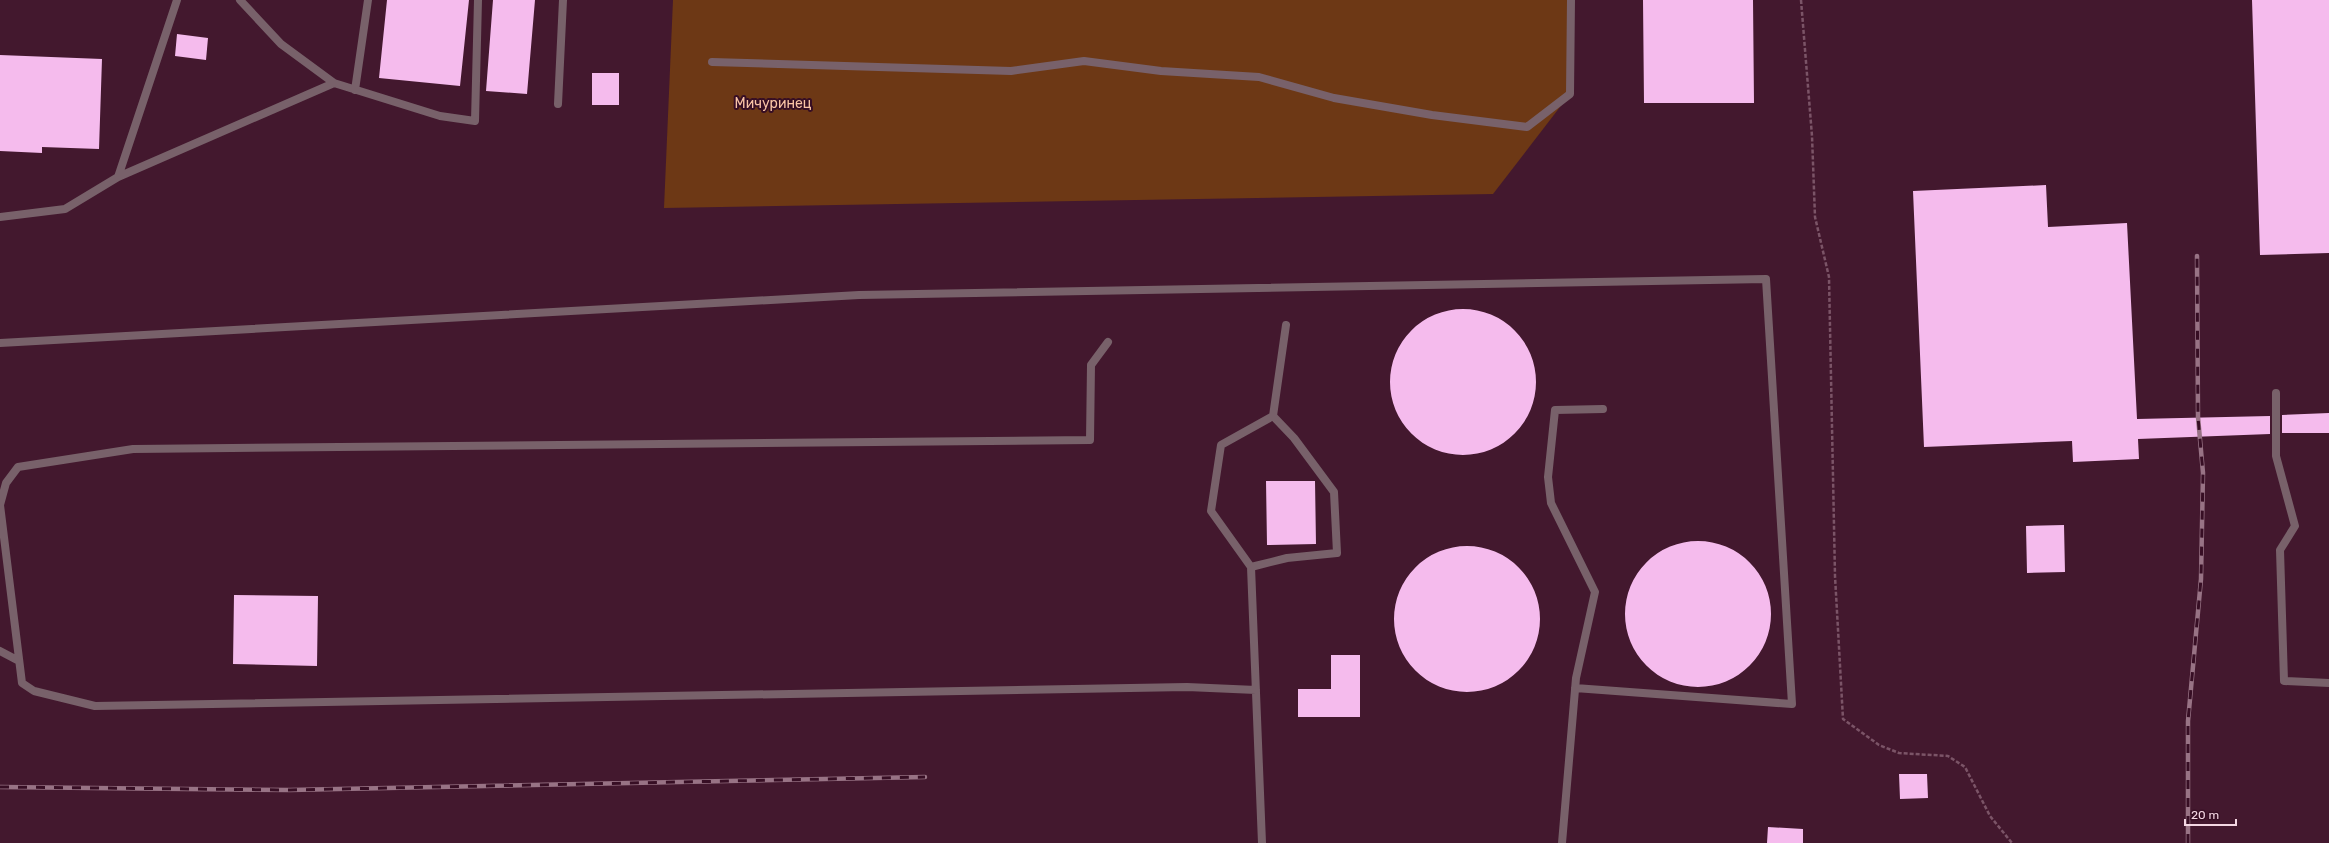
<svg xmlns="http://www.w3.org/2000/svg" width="2329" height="843" font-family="Rubik,sans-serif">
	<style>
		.green { fill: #6d3815 }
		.building { fill: #f5bbed }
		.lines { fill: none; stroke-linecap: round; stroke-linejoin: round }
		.path { stroke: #7b5467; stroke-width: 2.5; stroke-dasharray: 4 2; stroke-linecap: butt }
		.service { stroke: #78616a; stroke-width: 8 }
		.rail-casing { stroke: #987385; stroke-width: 4.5 }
		.rail { stroke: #370e24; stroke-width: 3; stroke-dasharray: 9; stroke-linecap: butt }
		.labels { text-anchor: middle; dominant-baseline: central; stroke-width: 4; stroke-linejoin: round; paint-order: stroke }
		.park-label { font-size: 14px; fill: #fac4a6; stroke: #370e24 }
	</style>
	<rect width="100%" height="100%" fill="#43182e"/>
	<!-- green -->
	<path class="green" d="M673,0H1571L1570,94L1493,194L664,208Z"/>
	<!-- building -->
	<path class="building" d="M387,0H469L460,86L379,78Z
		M493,0H535L527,94L486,91Z
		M1643,0H1753L1754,103H1644Z
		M2252,0H2329V253L2260,255Z
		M177,34L208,38L206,60L175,56Z
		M0,55L102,59L99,149L42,147V153L0,151Z
		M592,73H619V105H592Z
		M2046,185L2048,227L2127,223L2137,419L2270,416V434L2138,439L2139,459L2073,462L2072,441L1924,447L1913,191Z
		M1390 382a73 73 0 1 1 146 0a73 73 0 1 1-146 0Z
		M2329,413V433H2282V415Z
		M1266,481H1315L1316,544L1267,545Z
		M2064,525L2065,572L2027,573L2026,526Z
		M1625 614a73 73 0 1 1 146 0a73 73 0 1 1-146 0Z
		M1394 619a73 73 0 1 1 146 0a73 73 0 1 1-146 0Z
		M234,595L318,596L317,666L233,664Z
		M1331,655H1360V717H1298V689H1331Z
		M1899,774H1927L1928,798L1900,799Z
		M1768,827L1803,829V843H1767Z"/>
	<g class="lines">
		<!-- path -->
		<path class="path" d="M1801,0L1812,136L1815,217L1829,277L1835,576L1843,719L1879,745L1899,753L1948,756L1965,767L1990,816L2012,843"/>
		<!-- service -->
		<path class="service" d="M240,0L281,44L334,83L440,116L475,121L478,0
			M712,62L1011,71L1084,61L1161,71L1259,77L1334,98L1432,115L1527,127L1570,94L1571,0
			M355,90L368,0
			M558,104L563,0
			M118,177L334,83
			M0,217L65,209L118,177L177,0
			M1108,342L1091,365L1090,440L133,449L18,467L6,483L0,505L22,683L34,691L95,706L1187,687L1256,690
			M0,343L859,295L1766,279L1792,704L1575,688
			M2276,393V456L2295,526L2280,550L2284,681L2329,683
			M1251,567L1287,558L1337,553L1334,492L1294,438L1273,416L1286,325
			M0,651L19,661
			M1262,843L1251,567L1211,511L1221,445L1273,416
			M1562,843L1576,678L1595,592L1551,503L1548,477L1555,410L1603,409"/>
		<defs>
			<path id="rail" d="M0,787L290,790L925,777
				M2188,843V721L2201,579L2203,473L2198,417L2197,256"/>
		</defs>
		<!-- rail casing -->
		<use href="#rail" class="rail-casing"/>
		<!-- rail -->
		<use href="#rail" class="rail"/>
	</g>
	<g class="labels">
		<!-- park labels -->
		<g class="park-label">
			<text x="773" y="103">Мичуринец</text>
		</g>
	</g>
	<!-- scale -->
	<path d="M2185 819v6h51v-6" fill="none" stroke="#f4d7e3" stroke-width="2"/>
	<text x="2191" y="819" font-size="12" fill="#f4d7e3" stroke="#370e24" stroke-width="3" paint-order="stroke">20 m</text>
</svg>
